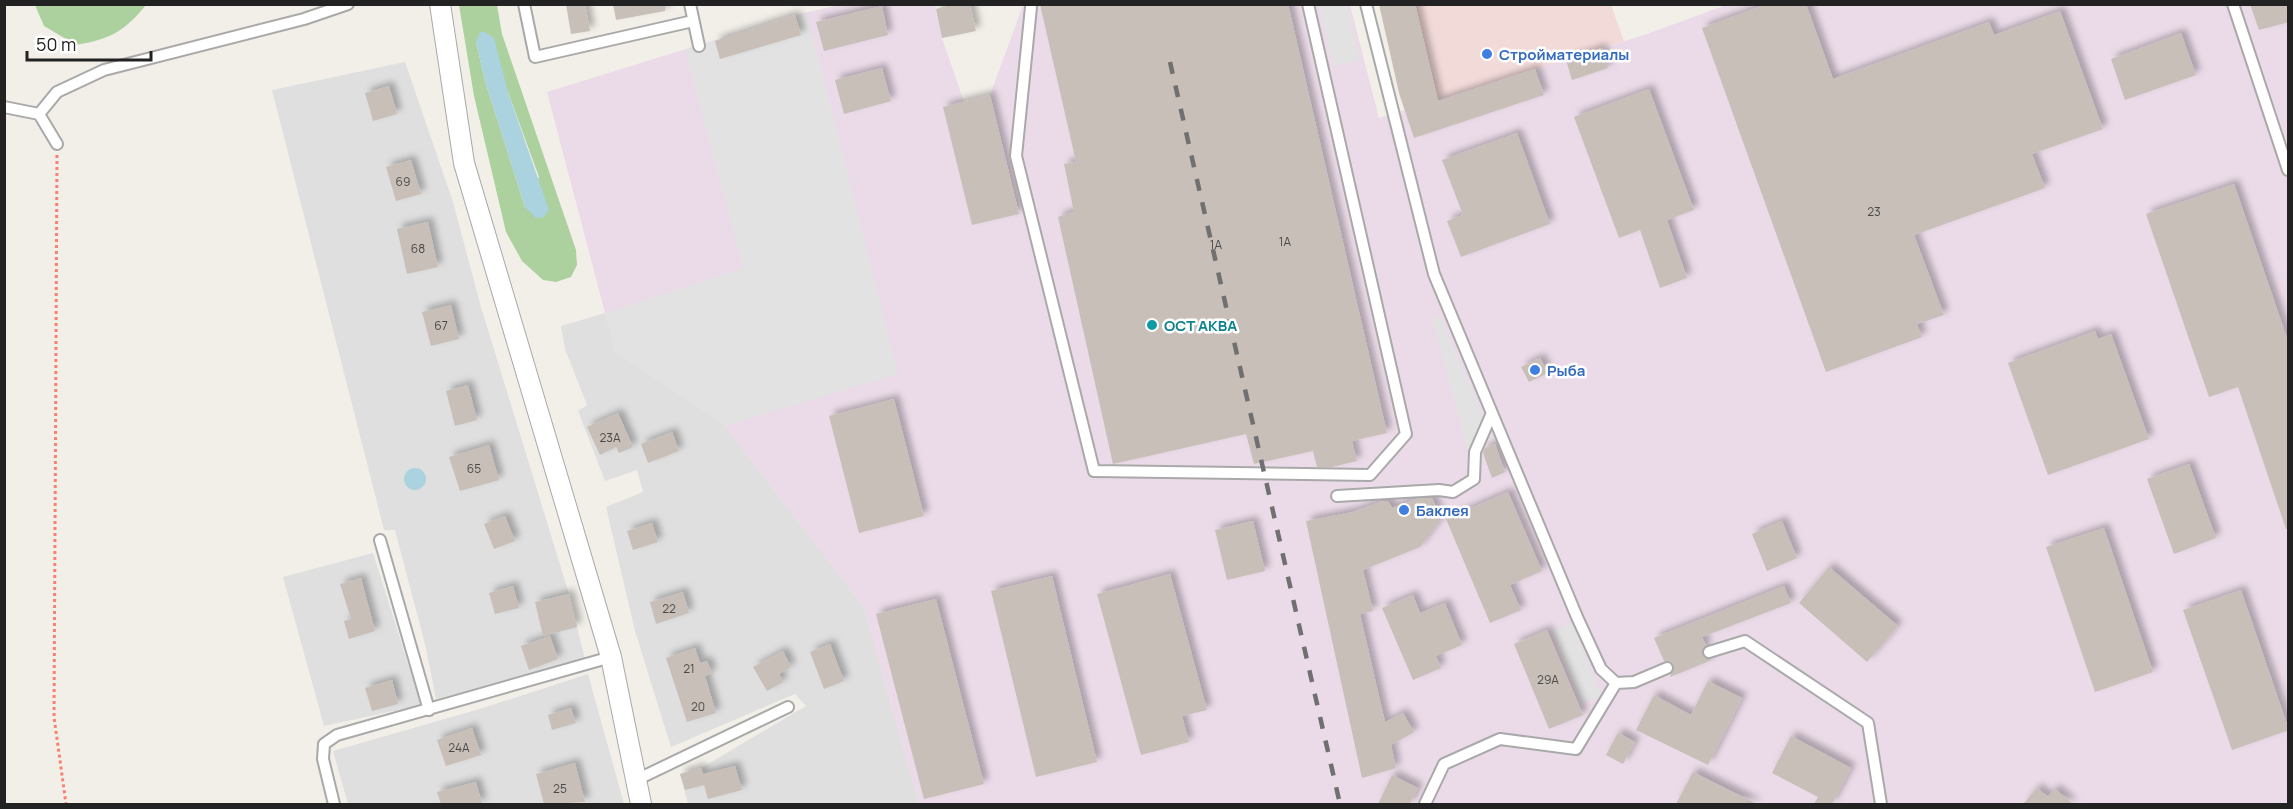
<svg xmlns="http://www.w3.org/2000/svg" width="2293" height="809" font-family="Manrope,sans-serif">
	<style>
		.residential { fill: #e0dfdf }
		.commercial { fill: #f2dad9 }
		.industrial { fill: #ebdbe8 }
		.forest { fill: #add19e; fill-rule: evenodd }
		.parking { fill: #e2e2e2 }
		.water { fill: #aad3df }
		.building { fill: #c7bfb8; filter: url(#shadow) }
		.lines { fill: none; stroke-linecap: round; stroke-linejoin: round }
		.service-casing { stroke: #a9a9a9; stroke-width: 14 }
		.minor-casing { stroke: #a9a9a9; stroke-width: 22 }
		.path { stroke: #fa8072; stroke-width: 3; stroke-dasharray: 3 3; stroke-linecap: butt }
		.service { stroke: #fff; stroke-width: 10 }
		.minor { stroke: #fff; stroke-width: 20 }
		.rail { stroke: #707070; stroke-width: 4.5; stroke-dasharray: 12 12; stroke-linecap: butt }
		.shop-dot { fill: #3f7fe0; stroke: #fff; stroke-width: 2 }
		.culture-dot { fill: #0f9aa8; stroke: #fff; stroke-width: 2 }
		.labels { text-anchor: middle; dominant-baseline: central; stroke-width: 5; stroke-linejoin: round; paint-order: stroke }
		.number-label { font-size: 12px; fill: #4b4948 }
		.shop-label { font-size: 15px; font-weight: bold; fill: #366cbe; stroke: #fff; text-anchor: start }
		.culture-label { font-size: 15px; font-weight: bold; fill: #0d838f; stroke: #fff; text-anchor: start }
	</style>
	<defs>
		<filter id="shadow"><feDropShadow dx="5" dy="-5" stdDeviation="3" flood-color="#0004"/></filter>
	</defs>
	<rect width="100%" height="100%" fill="#f2efe9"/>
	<!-- residential -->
	<path class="residential" d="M405,62L453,202L481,307L569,594L585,659L436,699L426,648L395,530H384L272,90Z
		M605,313L615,351L725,426L864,607L919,804H688L680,774L701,768L806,706L795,694L671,747L635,631L606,507L643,492L637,470L605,481L578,411L587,405L565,349L561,326Z
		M373,553L421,705L324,726L283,577Z
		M588,674L624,804H348L333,751L483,708Z"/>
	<!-- commercial -->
	<path class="commercial" d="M1379,5H1611L1624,41L1405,111Z"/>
	<!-- industrial -->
	<path class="industrial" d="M839,5H935L942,38L964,102L990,95L1023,5H1350L1379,118L1647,34L1726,5H2288V804H919L864,607L725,426L615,351L547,92L795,15Z"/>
	<!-- forest -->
	<path class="forest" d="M35,5H146C124,32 110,39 76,45L44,26Z
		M459,5H497L502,34L576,250L577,265L571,277L556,282L543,280L522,261L506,232L474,96ZM476,42L508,92L539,177L525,207L485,81Z"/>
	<!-- parking -->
	<path class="parking" d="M1319,5H1347L1360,60L1333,66Z
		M807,13L898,374L725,426L615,351L605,313L743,268L685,50Z
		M1440,316L1493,439L1467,448L1432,318Z
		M1572,623L1601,696L1581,704L1552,631Z"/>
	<!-- water -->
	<path class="water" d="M480,32H484L494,38L508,92L549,210L544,217L536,218L525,207L485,81L476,42Z
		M404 479a11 11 0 1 1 22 0a11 11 0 1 1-22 0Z"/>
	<!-- building -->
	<path class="building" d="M566,4H585L590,31L571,34Z
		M613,4H665V11L616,20Z
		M954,4H970L976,31L942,38L936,9Z
		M1040,4H1288L1387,433L1352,441L1357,461L1332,467H1317L1313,451L1254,464L1246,434L1113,464L1058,217L1074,212L1064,164L1076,162Z
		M1379,4H1415L1438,101L1535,69L1544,95L1414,138L1399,93Z
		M1767,4H1806L1833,79L1989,22L1994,35L2060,11L2103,129L2032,154L2045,188L1914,235L1944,315L1917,324L1922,337L1826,372L1702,28Z
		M2250,4H2289V22L2259,30Z
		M882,6L888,35L824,51L816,22Z
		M795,15L801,35L720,59L715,41Z
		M2181,33L2196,75L2125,100L2111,59Z
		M1602,48L1608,68L1572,80L1566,60Z
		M882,68L891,101L844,114L835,80Z
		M389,86L397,114L373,121L365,93Z
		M1649,89L1694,210L1667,220L1687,278L1660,288L1640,230L1619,238L1574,117Z
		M990,95L1019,214L972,225L943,107Z
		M1517,133L1550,224L1461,257L1447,221L1463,215L1442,160Z
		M411,160L421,194L396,201L386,167Z
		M2234,184L2289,344V529H2286L2238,387L2209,397L2146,214Z
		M428,222L438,267L407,274L397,229Z
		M451,305L459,339L431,346L422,312Z
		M2095,331L2098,339L2111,334L2149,439L2048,475L2008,363Z
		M1540,358L1548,373L1529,382L1521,367Z
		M468,385L477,420L455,426L446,391Z
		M894,399L924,516L859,533L829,416Z
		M618,413L633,447L619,453L616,447L600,455L587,427Z
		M672,432L679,451L648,463L641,444Z
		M1495,444L1505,472L1492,478L1483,453L1485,448Z
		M489,445L499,480L460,491L449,457Z
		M2189,464L2216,538L2174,554L2147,479Z
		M1508,492L1542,571L1510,585L1521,610L1490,623L1446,519Z
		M1432,498L1441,519L1420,547L1363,570L1373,611L1360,614L1385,722L1403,713L1414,732L1391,745L1396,768L1362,778L1306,521L1353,512L1383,501H1388L1392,508L1416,499Z
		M505,516L515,541L494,549L484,524Z
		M1253,521L1265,571L1227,580L1215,530Z
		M1782,521L1797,558L1767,571L1752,534Z
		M652,523L658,542L633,550L627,531Z
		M2104,528L2153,672L2095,692L2046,547Z
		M1829,567L1898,626L1867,662L1799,603Z
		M1170,574L1207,710L1182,716L1189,742L1141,755L1097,594Z
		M1052,576L1097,762L1036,777L991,591Z
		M361,578L375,631L349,639L344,621L351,619L340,584Z
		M513,586L519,608L495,614L489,593Z
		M1784,586L1791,603L1702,637L1706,645L1702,655L1712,660L1670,677L1674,666L1671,662L1664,661L1654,638Z
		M2241,590L2289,730L2232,750L2183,610Z
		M683,592L689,613L656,624L650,602Z
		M569,594L577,627L543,636L535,602Z
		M1413,595L1420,613L1445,603L1462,645L1436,656L1441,668L1413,680L1382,608Z
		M936,599L984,784L924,799L876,614Z
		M1547,630L1583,715L1549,729L1514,644Z
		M550,636L558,659L529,670L521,646Z
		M830,644L844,681L824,689L810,652Z
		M695,648L700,663L707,661L712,673L705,676L716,713L687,722L666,658Z
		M783,651L791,667L779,674L783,682L767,691L753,667Z
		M392,680L398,704L372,711L365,688Z
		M1708,681L1742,698L1708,765L1636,730L1654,695L1691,715Z
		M571,708L576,723L552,730L548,715Z
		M472,728L481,755L446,766L437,740Z
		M1618,733L1635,742L1623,764L1606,755Z
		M1791,736L1851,768L1832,804H1814L1818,797L1772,773Z
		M575,763L585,802L544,804L536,774Z
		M735,766L742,790L708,799L704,785L685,790L680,774L701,768L703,774Z
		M1693,772L1757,804H1676Z
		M1392,775L1418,788L1410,804H1378Z
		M476,782L482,804H441L437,792Z
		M2037,788L2048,797L2055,789L2073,804H2023Z"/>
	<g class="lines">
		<defs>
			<path id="service" d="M524,4L535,57L693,21
				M690,4L699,46
				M1366,4L1434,274L1577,617L1601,669L1616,683L1634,682L1667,668
				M2233,4L2288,170
				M1031,7L1016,156L1094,471L1370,475L1406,434L1308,4
				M4,107L39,114
				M57,144L39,114L57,92L104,70L304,19L348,4
				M1337,496L1439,490L1453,492L1474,479L1475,452L1492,413
				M380,540L429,710
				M1709,652L1745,641L1868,723L1881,804
				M636,780L788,707
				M334,804L323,759L324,744L337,735L611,657
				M1425,804L1444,764L1500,739L1576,749L1616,683"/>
			<path id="minor" d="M440,4L464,163L611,657L641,804"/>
		</defs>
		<!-- service casing -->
		<use href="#service" class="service-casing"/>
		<!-- minor casing -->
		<use href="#minor" class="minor-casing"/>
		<!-- path -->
		<path class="path" d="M57,155L54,717L66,804"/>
		<!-- service -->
		<use href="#service" class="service"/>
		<!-- minor -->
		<use href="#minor" class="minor"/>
		<!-- rail -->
		<path class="rail" d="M1170,62L1340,804"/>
	</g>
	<!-- markers -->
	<g class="shop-dot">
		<circle cx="1487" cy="54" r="6"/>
		<circle cx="1535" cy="370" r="6"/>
		<circle cx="1404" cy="510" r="6"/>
	</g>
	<circle class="culture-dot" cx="1152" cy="325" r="6"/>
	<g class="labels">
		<!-- number labels -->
		<g class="number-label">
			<text x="403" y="181">69</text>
			<text x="1874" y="211">23</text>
			<text x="1285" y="241">1А</text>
			<text x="1216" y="244">1А</text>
			<text x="418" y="248">68</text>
			<text x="441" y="325">67</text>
			<text x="610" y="437">23А</text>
			<text x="474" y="468">65</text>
			<text x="669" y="608">22</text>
			<text x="689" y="668">21</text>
			<text x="1548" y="679">29А</text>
			<text x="698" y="706">20</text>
			<text x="459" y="747">24А</text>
			<text x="560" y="788">25</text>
		</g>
		<!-- shop labels -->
		<g class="shop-label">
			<text x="1499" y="54">Стройматериалы</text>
			<text x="1547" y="370">Рыба</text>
			<text x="1416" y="510">Баклея</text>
		</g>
		<!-- culture labels -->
		<g class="culture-label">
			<text x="1164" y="325">ОСТ АКВА</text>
		</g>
	</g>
	<!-- border -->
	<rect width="2293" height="809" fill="none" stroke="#222222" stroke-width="12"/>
	<!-- scale -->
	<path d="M27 51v9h124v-9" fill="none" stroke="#222222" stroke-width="3"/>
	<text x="36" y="51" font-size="18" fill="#222222" stroke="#ffffff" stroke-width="4.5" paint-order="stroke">50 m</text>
</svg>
